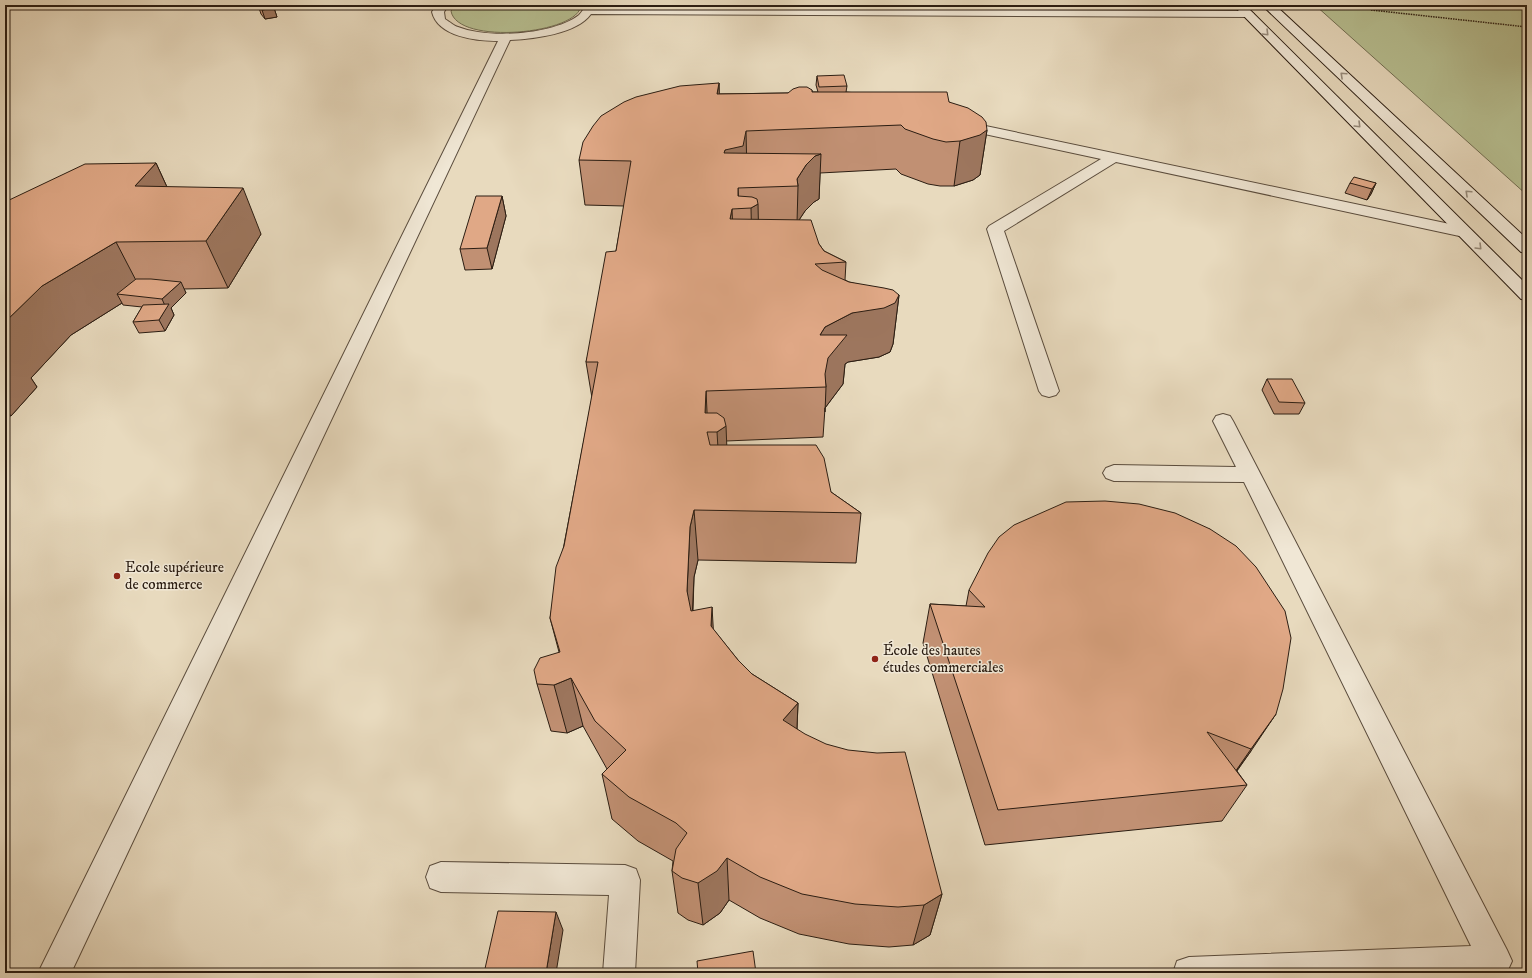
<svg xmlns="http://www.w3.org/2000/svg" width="1532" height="978" font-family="'IM FELL DW Pica',serif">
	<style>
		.green { fill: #b7bf91; stroke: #716e52 }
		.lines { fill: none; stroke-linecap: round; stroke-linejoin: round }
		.minor-casing { stroke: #5a4c3d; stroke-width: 2 }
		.secondary-casing { stroke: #2b1d12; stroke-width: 2 }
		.path { stroke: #2b1d12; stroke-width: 1.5; stroke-dasharray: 1.5 1; stroke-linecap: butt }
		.minor { fill: #f0e7d5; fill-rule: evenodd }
		.secondary { fill: #f0e7d5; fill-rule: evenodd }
		.wall { fill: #c19073; stroke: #2b1d12 }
		.shaded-wall { fill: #9d765e; stroke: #2b1d12 }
		.building { fill: #e0a886; stroke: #2b1d12 }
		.oneway { stroke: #978c7d }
		.poi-dot { fill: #8f2418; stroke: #f0e7d5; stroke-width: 1.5 }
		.labels { text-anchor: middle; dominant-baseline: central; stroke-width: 3; stroke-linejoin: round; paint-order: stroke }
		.poi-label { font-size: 15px; fill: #2b1d12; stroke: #f0e7d5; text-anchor: start }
	</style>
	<rect width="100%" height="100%" fill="#e8dabe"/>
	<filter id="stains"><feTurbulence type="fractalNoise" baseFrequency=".005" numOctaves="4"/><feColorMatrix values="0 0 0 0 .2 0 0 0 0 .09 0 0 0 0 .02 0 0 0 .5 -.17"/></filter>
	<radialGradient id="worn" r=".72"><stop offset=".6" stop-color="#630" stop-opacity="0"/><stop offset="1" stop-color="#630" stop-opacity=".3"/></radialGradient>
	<!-- green -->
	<path class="green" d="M455,5H581C580,34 457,46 451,11Z
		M1315,5H1527V195Z"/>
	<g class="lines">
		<defs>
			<path id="minor" d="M436,5H448L444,12L445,19C450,22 454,26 458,27C488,39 553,35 579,15C582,12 584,8 586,5H598L596,8L1248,11L1254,14L1248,17L591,14C577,34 533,39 510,40L71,973H38L498,41C477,41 438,37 432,12Z
				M957,120L1464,227L1470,229L1472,232L1470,235L1464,237L1116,162L1004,231L1059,391L1056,395L1049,397L1042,395L1039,391L987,229L989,226L1101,159L952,127L950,124L952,121Z
				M1223,414L1230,416L1233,421L1507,950L1512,961L1507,972L1173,973L1177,961L1189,957L1471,946L1244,482L1114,481L1106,478L1103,473L1106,468L1114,465L1236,467L1213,421L1216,416Z
				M441,862L625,865L636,869L640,880L635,973H603L609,895L441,892L430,888L426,877L430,866Z"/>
			<path id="secondary" d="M1233,5H1245L1527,285V300L1521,299Z
				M1262,5H1275L1527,239V253L1521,252Z"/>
		</defs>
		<!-- minor casing -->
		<use href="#minor" class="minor-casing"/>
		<!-- secondary casing -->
		<use href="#secondary" class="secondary-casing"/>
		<!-- path -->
		<path class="path" d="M1371,10L1527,27"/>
		<!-- minor -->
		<use href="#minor" class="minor"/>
		<!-- secondary -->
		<use href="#secondary" class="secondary"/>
	</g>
	<!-- wall -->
	<path class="wall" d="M258,5L274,8L277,17L265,19L261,14Z
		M817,76L847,86L846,92L949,102L987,130L980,175L973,180L954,186H940L928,184L901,174L896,169L820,173L819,199L814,202L805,211L799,220L819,244L824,251L846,262L845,280L849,282L899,295L893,344L890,352L879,357L848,362L845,364L843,384L825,408L823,437L726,441V445L831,492L861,513L856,563L698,560L694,577L693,611L713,629L738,660L752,674L798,703L797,729L942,894L930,935L913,945L889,947L849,944L799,934L760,918L729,900L720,913L703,925L688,920L678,913L672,871L673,861L638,841L612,819L602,774L607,769L583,726L567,733L551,731L537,684L559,652L550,618L592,398L586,362L616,251L624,206L585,205L579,160L719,83V94L788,93L812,90V92H818L816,85Z
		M156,163L167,187L261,234L228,288L184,289L186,293L171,308L174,315L165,331L139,333L133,322L142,307L123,305L122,303L71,335L31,378L37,387L11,416H5V202Z
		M1350,183H1376L1371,194L1367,200L1345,193Z
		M502,196L506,216L492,269L465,270L460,249Z
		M1267,379L1305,403L1299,414H1274L1262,390Z
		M1210,529L1251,751L1237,771L1247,785L1222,821L985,845L923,643L930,604L966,606L969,590Z"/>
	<!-- shaded-wall -->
	<path class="shaded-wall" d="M274,8L277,17L265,19L262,10Z
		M719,83L720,125L717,94Z
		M987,130L980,175L973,180L954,186L960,141Z
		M746,131L747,176L738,188L739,209L724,153L725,150Z
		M821,154L819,199L814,202L805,211L797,223L798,186L797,179L806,165L815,156Z
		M156,163L177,209L135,186Z
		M1376,183L1371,194L1367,200L1372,189Z
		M243,188L261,234L228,288L206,241Z
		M502,196L506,216L492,269L487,248Z
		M758,204L759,251L752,254L751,208Z
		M732,209L734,256L730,219Z
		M116,242L141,290L117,294L122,303L71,335L31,378L37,387L11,416L5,408V322L42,286Z
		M181,282L186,293L171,308L174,315L165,331L159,320L166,308L162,299Z
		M899,295L893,344L890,352L879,357L848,362L845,364L843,384L825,408V412L826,387L820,335L825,327L852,313Z
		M706,391L708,432H707L705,413Z
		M726,426L728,476L720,482L717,432Z
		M694,510L698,560L694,577L691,641L687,591L690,527Z
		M712,607L715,657L711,626Z
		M571,678L583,726L567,733L554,685Z
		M798,703L796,750L783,720Z
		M1276,714L1251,751L1226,785L1251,749Z
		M727,858L729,900L720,913L703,925L698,883Z
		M942,894L930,935L913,945L924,905Z
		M556,912L563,930L556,973H546Z"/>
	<!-- building -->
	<path class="building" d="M258,5H272L274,8L262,10Z
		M844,75L847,86L819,87L817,76Z
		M719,83L717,94L788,93L793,89L799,87H807L812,90V92H947L949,102L968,108L982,117L986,122L987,130L980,135L960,141L946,142L933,139L905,129L901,125L746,131L743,146L725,150L724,153L821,154L815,156L806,165L797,179L798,186L738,188V196L752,197L757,199L758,204L751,208L732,209L730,219L811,220L819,244L824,251L846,262L815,264L822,270L849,282L884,288L893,290L899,295L895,303L884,308L852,313L825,327L820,335H847L828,358L825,374L826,387L706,391L705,413H717L724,418L726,426L717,432H707L710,445H816L824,458L831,492L861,513L694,510L690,527L687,591L691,611L712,607L711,626L738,660L752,674L798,703L783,720L805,734L826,744L848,750L877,753L905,752L942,894L924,905L898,907L855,904L802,894L760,877L727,858L717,871L698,883L682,878L672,871L676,849L687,833L676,823L629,797L602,774L626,750L595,721L571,678L554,685L537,684L534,670L540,658L560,652L550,618L556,567L564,546L598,362H586L606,252L616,251L631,161L579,160L583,142L593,126L601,116L624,102L636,97L680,86Z
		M156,163L135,186L243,188L206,241L116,242L42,286L5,322V202L85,164Z
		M1354,177L1376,183L1372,189L1350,183Z
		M476,196H502L487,248L460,249Z
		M136,279H151L181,282L162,299L117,294Z
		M169,304L159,320L133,322L143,305Z
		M1267,379H1292L1305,403L1279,402Z
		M1105,501L1139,504L1175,513L1210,529L1236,546L1256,567L1285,611L1291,638L1283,689L1276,714L1251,749L1207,732L1247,785L998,810L930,604L985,607L969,590L988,553L999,537L1014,525L1066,502Z
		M498,911L556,912L546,973H484Z
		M753,951L756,973H698L697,961Z"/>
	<!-- one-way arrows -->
	<defs><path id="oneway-chevron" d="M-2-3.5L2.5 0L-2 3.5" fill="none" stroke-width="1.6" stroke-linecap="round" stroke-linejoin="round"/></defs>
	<g class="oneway">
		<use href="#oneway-chevron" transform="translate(1266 33) rotate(45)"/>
		<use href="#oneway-chevron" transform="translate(1343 75) rotate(-137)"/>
		<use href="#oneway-chevron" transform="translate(1358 125) rotate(45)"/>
		<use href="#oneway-chevron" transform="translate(1468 193) rotate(-137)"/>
		<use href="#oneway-chevron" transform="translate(1479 247) rotate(45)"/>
	</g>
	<!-- markers -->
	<g class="poi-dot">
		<circle cx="117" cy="576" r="4"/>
		<circle cx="875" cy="659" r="4"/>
	</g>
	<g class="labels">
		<!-- poi labels -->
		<g class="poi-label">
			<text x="125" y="567">Ecole supérieure<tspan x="125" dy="17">de commerce</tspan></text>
			<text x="883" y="650">École des hautes<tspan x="883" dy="17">études commerciales</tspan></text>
		</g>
	</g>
	<!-- margin -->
	<rect width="1532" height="978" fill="none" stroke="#e8dabe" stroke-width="20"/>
	<rect x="6" y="6" width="1520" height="966" fill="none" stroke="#2b1d12" stroke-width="2"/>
	<rect x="10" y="10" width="1512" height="958" fill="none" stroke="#2b1d12"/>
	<rect width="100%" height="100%" filter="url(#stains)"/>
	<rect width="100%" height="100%" fill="url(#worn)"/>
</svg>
